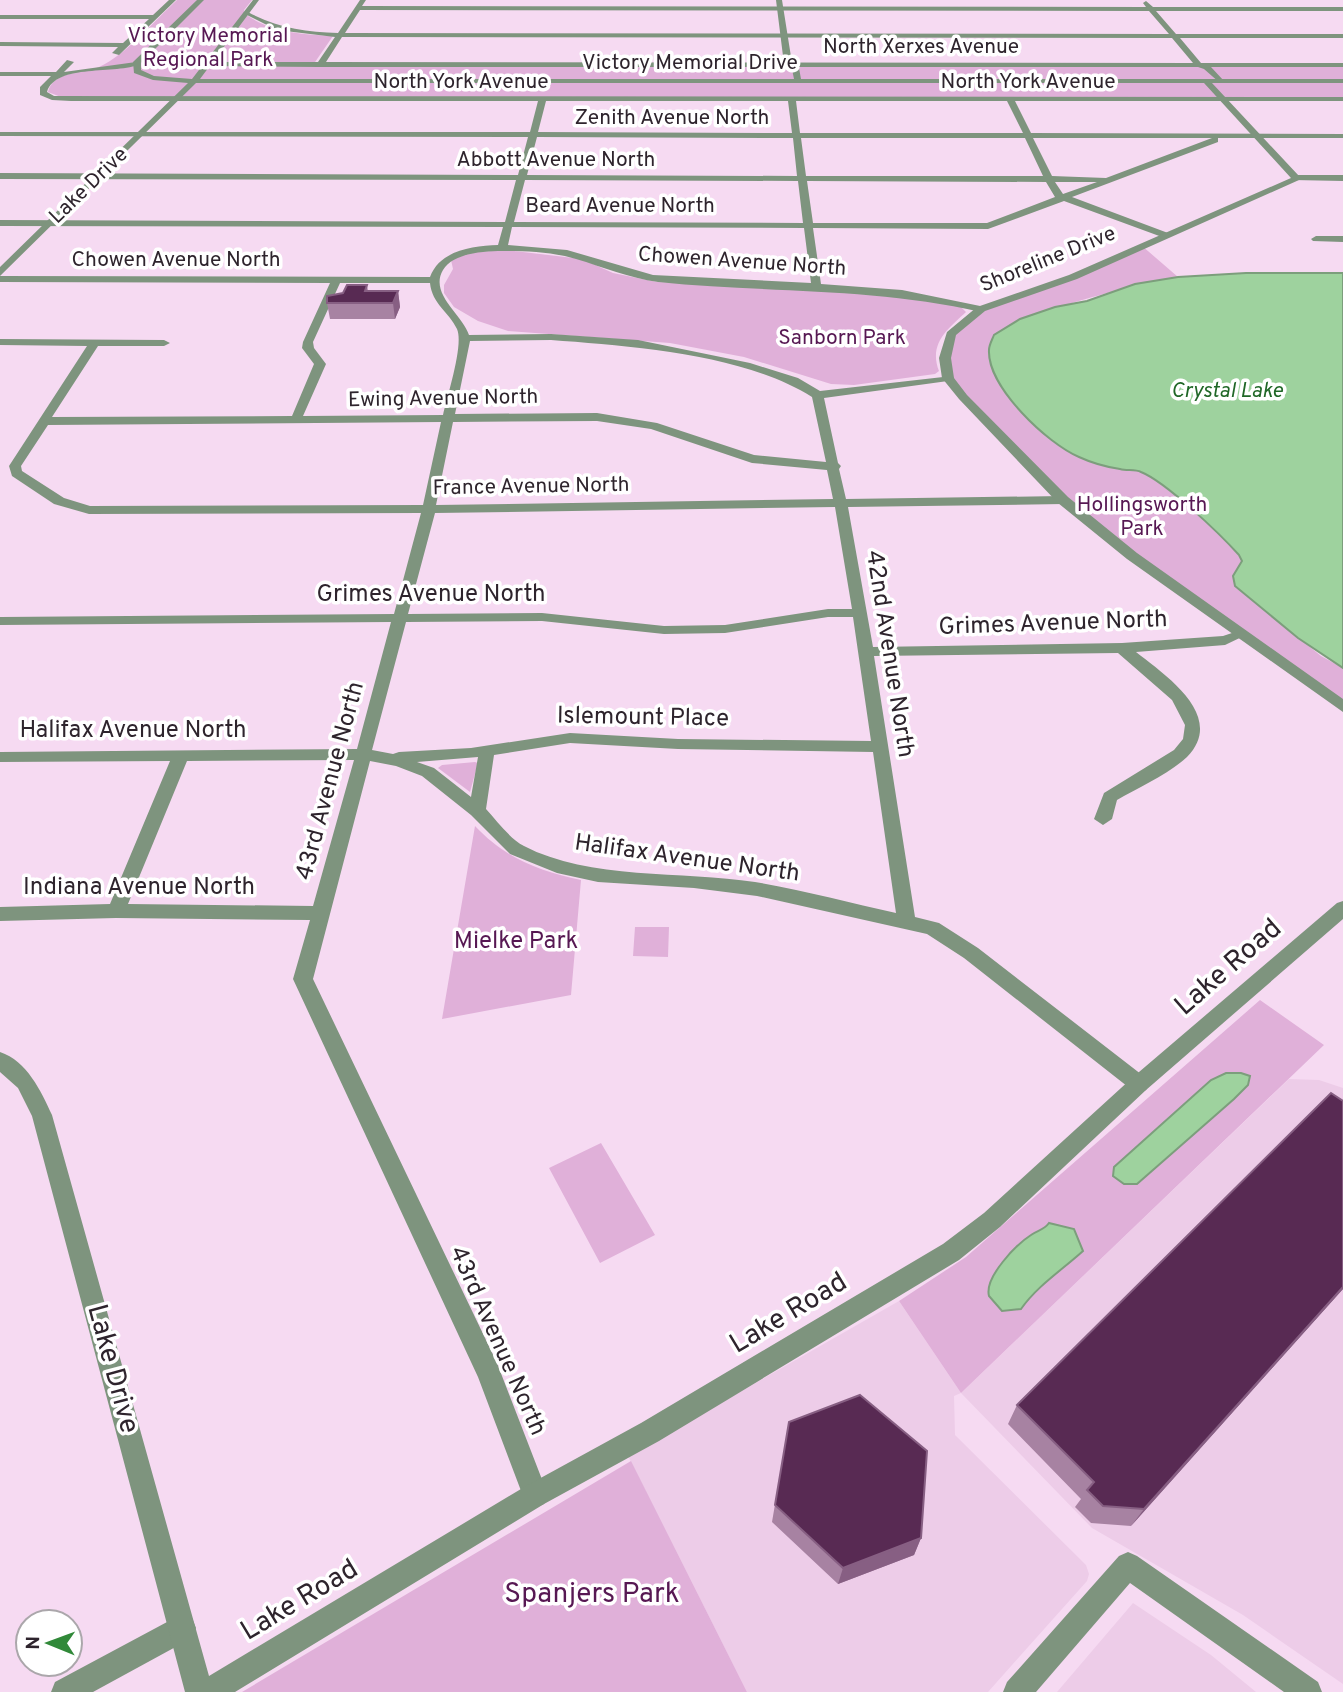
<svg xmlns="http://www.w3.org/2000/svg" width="1343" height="1692" font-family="Overpass,sans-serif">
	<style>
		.built { fill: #edcce8 }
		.green { fill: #e0b0d9 }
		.water { fill: #9ed29e; stroke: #7c9e7c; stroke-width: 2 }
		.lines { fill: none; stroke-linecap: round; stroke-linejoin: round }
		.minor { fill: #7e947e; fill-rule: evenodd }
		.tertiary { fill: #7e947e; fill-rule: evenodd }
		.wall { fill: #a782a2 }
		.shaded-wall { fill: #875f83 }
		.building { fill: #582a53; stroke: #875f83; stroke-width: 2 }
		.labels { text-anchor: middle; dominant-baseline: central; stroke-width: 7; stroke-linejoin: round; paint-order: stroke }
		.far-park-label { font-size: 21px; fill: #571853; stroke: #fff }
		.far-street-label { font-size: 21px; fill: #2e242d; stroke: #fff }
		.far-water-label { font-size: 21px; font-style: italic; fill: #206727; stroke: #fff }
		.street-label { font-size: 24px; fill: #2e242d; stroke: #fff }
		.park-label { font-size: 24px; fill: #571853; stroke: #fff }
		.near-street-label { font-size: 28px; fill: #2e242d; stroke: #fff }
		.near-park-label { font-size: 28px; fill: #571853; stroke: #fff }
	</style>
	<rect width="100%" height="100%" fill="#f6daf2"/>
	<!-- built -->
	<path class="built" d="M1289,1079L1319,1080L1343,1088V1684L1243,1615L1092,1528L961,1393L954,1396L955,1435L1086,1565L1089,1574L1087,1581L988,1692H747L628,1456L899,1301L961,1393Z
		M1133,1603L1211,1655L1256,1692H1057Z"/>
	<!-- green -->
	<path class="green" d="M177,0H252L244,10L245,14C272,33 301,34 333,36L313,65L1343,67V97H61L48,92C53,71 82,74 99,67C126,55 155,20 177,0Z
		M1141,245L1178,277C1148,281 1006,317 993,337C973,368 1038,433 1062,448C1086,463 1111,465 1138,471C1156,475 1234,544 1242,561L1233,576L1235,586L1321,656L1343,668V707L1063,500L948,378L951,334L981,309L1029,293Z
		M506,250L582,259L613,273L657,282L786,287L939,301L961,307L966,312C949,328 928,343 939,371L935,374L854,385L831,384L744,357L670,343L508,331L478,321L454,307L444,293V285L453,269L451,260L462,253Z
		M475,762L478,763L470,792L438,768L442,765Z
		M475,826C505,858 539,871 581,880L571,995L442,1019Z
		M635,927H669L668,957L633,956Z
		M1260,1000L1324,1045L961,1393L899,1301L966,1257Z
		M601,1143L655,1235L600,1263L549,1168Z
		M631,1461L747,1692H242Z"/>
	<!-- water -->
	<path class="water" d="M1246,273H1343V668L1298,638L1235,586L1233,576L1242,561L1239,555C1220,534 1166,482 1141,472C1135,469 1127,471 1120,469C1106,467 1092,463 1079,457C1048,444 987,387 989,350C989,345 992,340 994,335L1020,319L1055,307L1087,301L1135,284L1178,277Z
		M1226,1073H1241L1250,1076L1248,1085L1234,1099L1137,1184H1124L1113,1176L1114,1167L1211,1080Z
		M1049,1223L1074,1229L1083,1251C1062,1270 1037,1286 1021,1309L1002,1311L989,1296C984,1277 1017,1244 1031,1235C1038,1230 1044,1230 1049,1223Z"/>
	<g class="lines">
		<!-- minor -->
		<path class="minor" d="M169,0H176L119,55L112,53L118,47L0,46V42L123,43L149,19H0V15H153Z
			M360,0H366L362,6L1146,7L1143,3L1146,1L1153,7H1343V11H1156L1176,34H1343V38H1180L1201,63H1343V67H1211L1224,81L1220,83L1204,69L1198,67H320L205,66L201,64L205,62H318L335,37L277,30L243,13L248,12C277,28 306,32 338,33ZM360,10L1149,11L1169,34L345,33ZM342,37L1172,38L1193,63L326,62Z
			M67,60L74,62L64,72L136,62L140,64C117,75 56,63 47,92L54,96L1343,97V101H1015L1031,133L1343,134V138H1218V142L1072,197L1168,233V237H1162L1064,201L988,229L813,228L821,284L902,290L985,307L986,309L981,312C873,287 767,293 658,282C629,278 603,267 576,259C553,252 526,251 502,251C484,251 453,253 443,270C429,294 462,314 469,335L551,334L638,340L750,363L798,378L820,391L952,376L954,378L948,381L824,398L838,463L841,466L839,469L846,499L1063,496L1070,500L1063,504L848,507L873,647L1122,643L1223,636L1241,630L1248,634L1225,645L1136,652C1165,675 1227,716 1187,757C1170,773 1138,788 1117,800L1112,819L1103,825L1094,819L1104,793L1174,750L1183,739L1185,725L1172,700L1118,653L874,656L915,917L939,923L978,948L1146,1078L1149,1084L1146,1090L1139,1093L1132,1090L964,958L927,934L757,896L694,888L598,882L557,873L510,854L471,815L422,776L396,766L370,761L313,979L497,1363L548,1495L544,1504L535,1508L526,1504L478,1377L293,979L310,920L116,918L0,921V907L110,904L170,761L0,762V752L357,749L391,622L0,625V617L394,614L421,513L89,514L54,504L12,476L9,466L87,346L0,345V339L164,340L170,343L164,346H98L52,417L292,416L314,364L302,348L303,342L330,283L0,282V276L430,277C440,250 473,246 498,245L503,227L0,226V220L505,222L516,180L0,179V173L518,175L528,137L0,136V132H530L538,101H71L52,100L40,95V87L51,76H0V72H56ZM546,101H788L792,133L538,132ZM796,101H1007L1023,133H800ZM537,137L793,138L797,176L527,175ZM801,138H1025L1043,176H806ZM1033,138H1212L1106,178L1052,176ZM525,180L798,181L803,223L514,222ZM807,181L1046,182L1055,197L987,223H813ZM1055,182H1097L1063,194ZM512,227L804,228L811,283L653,275L567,250L508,245ZM340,283H430C432,304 449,312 457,329C464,345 447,396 443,415L303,416L326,364L314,348L313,342ZM551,340C630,346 745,354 812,397L826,462L754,455L657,423L597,413L455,414L470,341ZM597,421L651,429L752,463L827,470L833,499L436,505L453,422ZM441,422L423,505L90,506L64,498L22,471L21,466L48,425ZM835,507L852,609H828L725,625L664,626L542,613L408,614L435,513ZM828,617H853L871,741L678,739L570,733L471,748L399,752L393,754L372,750L406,622L542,621L664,634L725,633ZM570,743L678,749L873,752L896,913C850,903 803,890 755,882C683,871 589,880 524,846C510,839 497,821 486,809L494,755ZM478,757L471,797L434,768L417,762ZM354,760L313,906L128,904L187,761Z
			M1296,175H1343V181L1293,180V176Z
			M1316,236H1343V242L1313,241L1311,239Z
			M1128,1552L1137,1556L1318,1682L1322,1692H1284L1130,1583L1036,1692H1003L1007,1682L1119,1556Z
			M182,1614L192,1618L196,1628L192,1638L93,1692H51L55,1682Z"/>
		<!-- tertiary -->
		<path class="tertiary" d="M197,0H204L141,63V70L154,76L192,79L253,0H259L200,79H794L792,69L784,64L776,0H782L792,63L799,68L801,79H1343V83H1212L1299,176V180L1077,279L985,311L956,335L951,358L954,378L967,395L1068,497L1137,553L1343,699V712L1127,559L1058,503L959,399L942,378L939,358L947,332L977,307L1069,275L1291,178L1204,83H196L0,276V267L188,83L153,80L134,73L133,62Z
			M1343,901V919L1146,1090L1000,1227L959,1260L659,1441L544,1504L235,1692H185L32,1116L18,1088L0,1072V1052C27,1061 41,1091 52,1115L209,1676L526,1486L641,1423L943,1244L984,1213L1132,1078L1337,903Z"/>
	</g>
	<!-- wall -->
	<path class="wall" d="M367,285L368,291H398L400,307L395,319H330L327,303L343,293Z
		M1343,1101V1289L1131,1526L1091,1523L1075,1507L1081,1499L1008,1424L1017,1405Z
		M789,1422L921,1538L914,1555L838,1584L772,1522Z"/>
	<!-- shaded-wall -->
	<path class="shaded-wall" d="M398,291L400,307L395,319L393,303Z
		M1343,1287V1289L1131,1526L1144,1509Z
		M921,1538L914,1555L838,1584L843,1568Z"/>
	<!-- building -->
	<path class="building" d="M347,285H367L365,291H398L393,303H327V296L343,293Z
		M1331,1093L1343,1101V1287L1144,1509L1103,1506L1087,1490L1094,1482L1017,1405Z
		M860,1395L927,1451L921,1538L843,1568L775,1505L789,1422Z"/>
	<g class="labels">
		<!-- far-park labels -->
		<g class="far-park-label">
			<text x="208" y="36">Victory Memorial<tspan x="208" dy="24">Regional Park</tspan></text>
			<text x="842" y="338">Sanborn Park</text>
			<text x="1142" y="505">Hollingsworth<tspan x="1142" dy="24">Park</tspan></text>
		</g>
		<!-- far-street labels -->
		<g class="far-street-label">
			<text x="921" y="47">North Xerxes Avenue</text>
			<text x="690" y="63">Victory Memorial Drive</text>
			<text x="461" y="82">North York Avenue</text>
			<text x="1028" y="82">North York Avenue</text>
			<text x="672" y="118">Zenith Avenue North</text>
			<text x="556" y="160">Abbott Avenue North</text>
			<text transform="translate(89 186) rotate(-44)">Lake Drive</text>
			<text x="620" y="206">Beard Avenue North</text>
			<text x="176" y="260">Chowen Avenue North</text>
			<text transform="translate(1048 260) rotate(-22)">Shoreline Drive</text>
			<text transform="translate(742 262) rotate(4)">Chowen Avenue North</text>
			<text transform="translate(443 399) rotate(-1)">Ewing Avenue North</text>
			<text transform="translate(531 487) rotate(-1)">France Avenue North</text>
		</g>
		<!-- far-water labels -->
		<g class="far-water-label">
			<text x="1227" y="391">Crystal Lake</text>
		</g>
		<!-- street labels -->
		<g class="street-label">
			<text x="431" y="595">Grimes Avenue North</text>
			<text transform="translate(1053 624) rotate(-2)">Grimes Avenue North</text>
			<text transform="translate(889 654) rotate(81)">42nd Avenue North</text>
			<text transform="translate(643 718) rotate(1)">Islemount Place</text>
			<text x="133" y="731">Halifax Avenue North</text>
			<text transform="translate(331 781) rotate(-75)">43rd Avenue North</text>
			<text transform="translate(687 859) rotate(8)">Halifax Avenue North</text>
			<text x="139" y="888">Indiana Avenue North</text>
			<text transform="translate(497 1341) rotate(66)">43rd Avenue North</text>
		</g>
		<!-- park labels -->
		<g class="park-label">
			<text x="516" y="942">Mielke Park</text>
		</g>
		<!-- near-street labels -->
		<g class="near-street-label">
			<text transform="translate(1229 968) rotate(-41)">Lake Road</text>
			<text transform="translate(789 1314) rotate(-31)">Lake Road</text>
			<text transform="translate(112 1369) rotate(75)">Lake Drive</text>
			<text transform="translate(300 1601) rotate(-31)">Lake Road</text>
		</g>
		<!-- near-park labels -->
		<g class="near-park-label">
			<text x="592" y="1595">Spanjers Park</text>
		</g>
	</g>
	<!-- north arrow -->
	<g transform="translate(49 1643) rotate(271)"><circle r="33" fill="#ffffff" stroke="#aba7ab" stroke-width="2"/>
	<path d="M0-5L12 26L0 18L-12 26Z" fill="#318939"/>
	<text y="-10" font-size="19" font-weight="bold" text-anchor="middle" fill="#2e242d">N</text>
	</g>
</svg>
